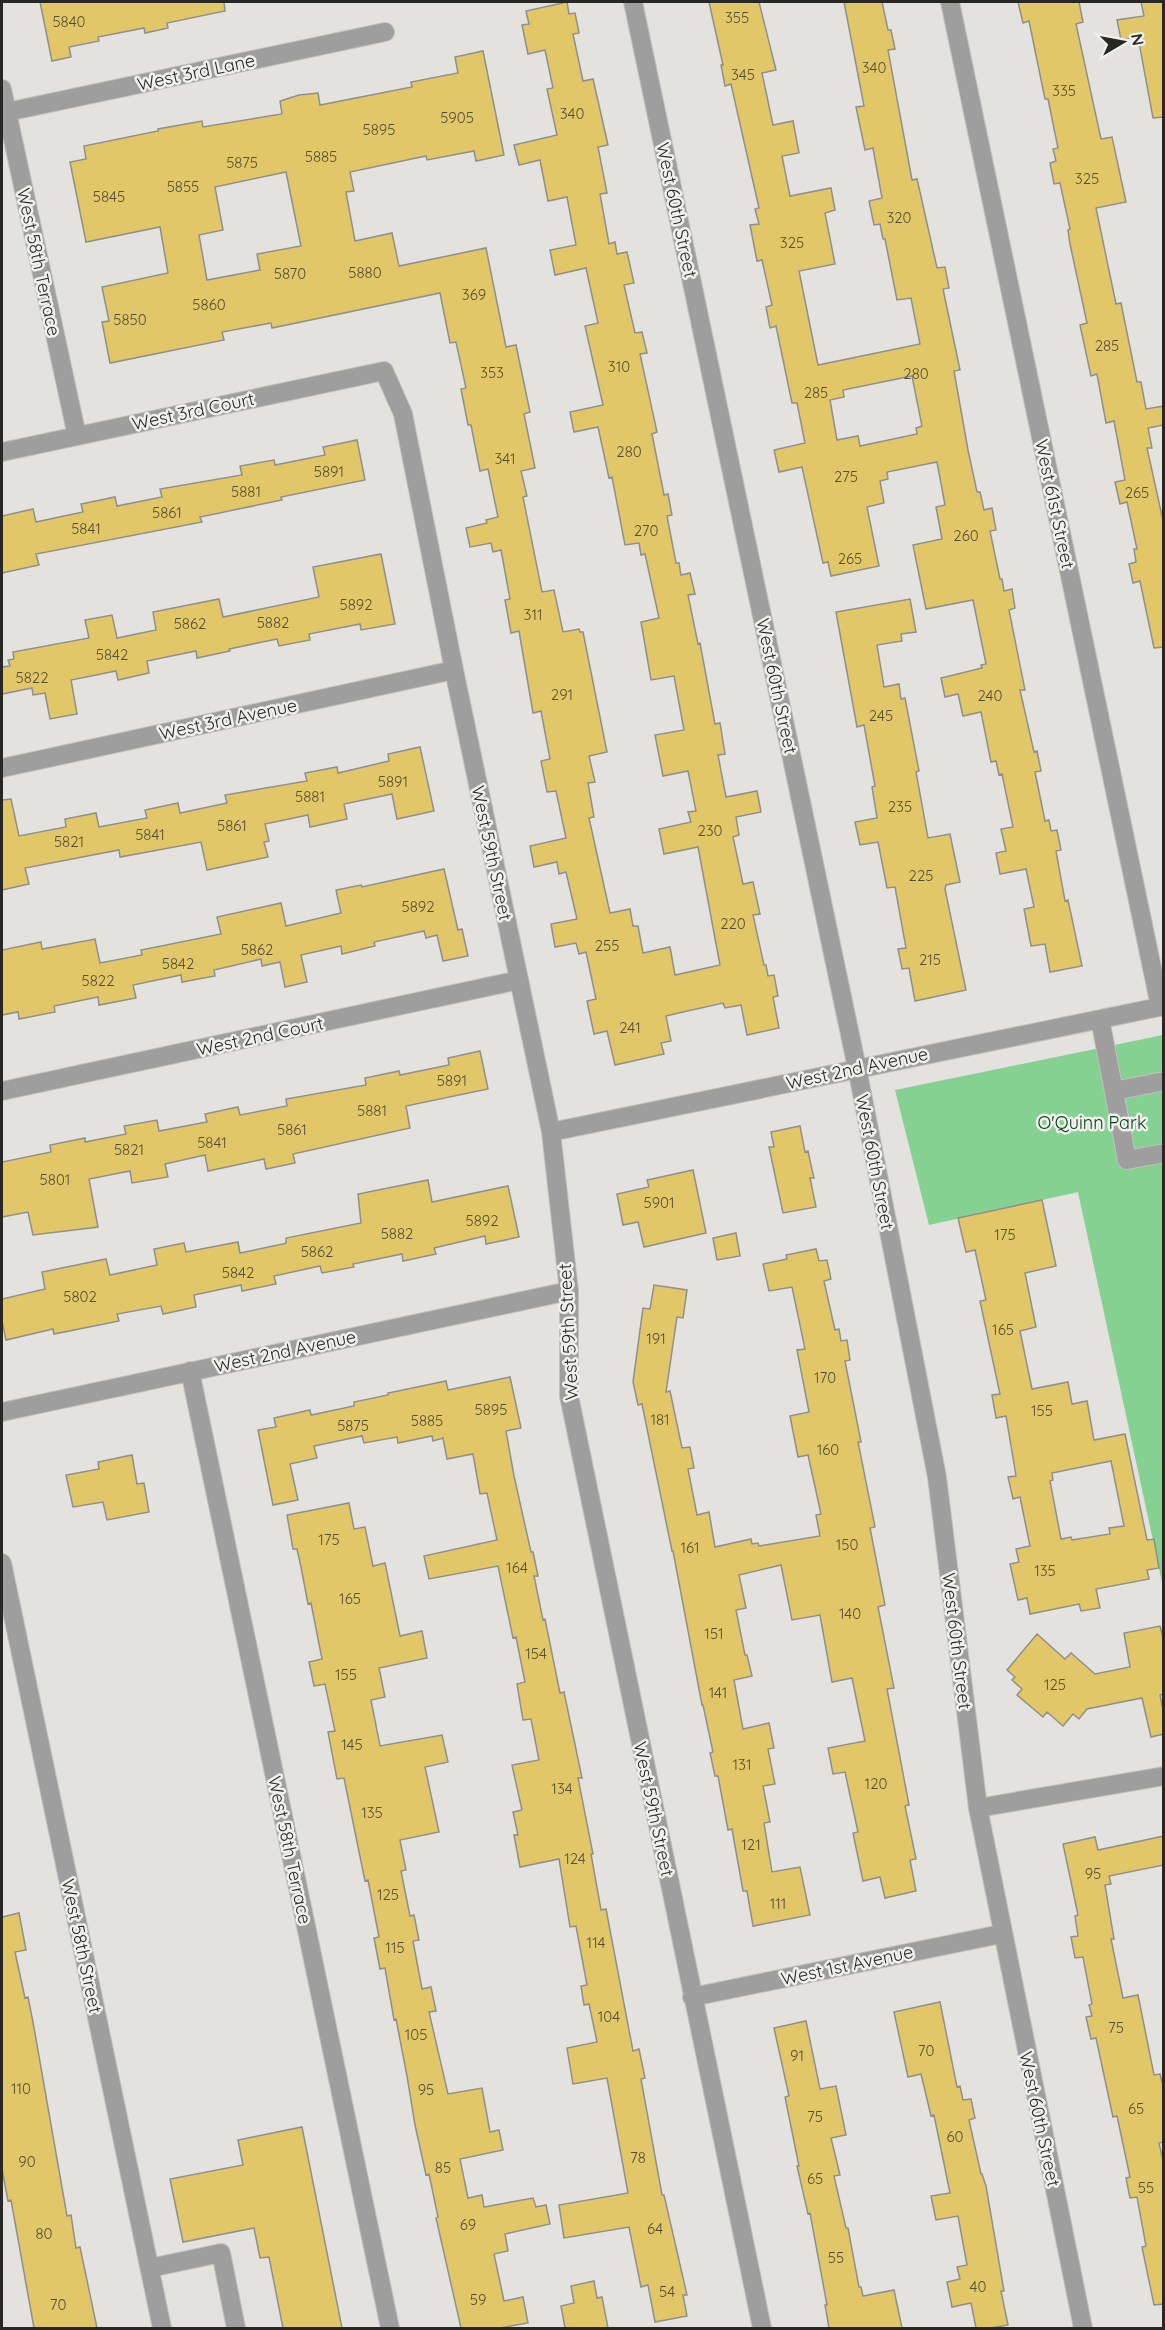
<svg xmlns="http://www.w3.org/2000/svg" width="1165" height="2330" font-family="Quicksand,sans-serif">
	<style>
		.green { fill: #84d191 }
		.building { fill: #e1c767; stroke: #908f8c; stroke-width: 1.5; fill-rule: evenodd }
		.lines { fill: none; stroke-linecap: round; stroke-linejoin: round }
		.minor-casing { stroke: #c1c0be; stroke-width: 20 }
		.minor { stroke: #9f9e9e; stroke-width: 18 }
		.labels { text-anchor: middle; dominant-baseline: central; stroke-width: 5; stroke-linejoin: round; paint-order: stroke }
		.number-label { font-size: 15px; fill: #564f36 }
		.street-label { font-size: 18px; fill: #272726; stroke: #f0f0ec }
		.park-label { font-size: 18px; fill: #07431a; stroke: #f0f0ec }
	</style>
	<rect width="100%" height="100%" fill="#e3e2df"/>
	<!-- green -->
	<path class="green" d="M1163,1035V1587L1078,1192L929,1225L895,1090Z"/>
	<!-- building -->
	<path class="building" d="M40,2H224L225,11L167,23L168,28L145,33L144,28L98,37L99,41L69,47L71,57L52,61Z
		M567,2L569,14L575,13L579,33L573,34L583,81L593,79L608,145L598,147L607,193L600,194L609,244L615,242L617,254L627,252L634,283L624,285L635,333L642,332L647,353L640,354L657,432L652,434L664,495L668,494L672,515L667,516L676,563H679L681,575L690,573L695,594L688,595L698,644L700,643L715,724L720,723L725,754L718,755L726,797L757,791L761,812L736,817L739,835L733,837L743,884L753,882L760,914L753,915L764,965H766L768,976L774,975L778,996L773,997L779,1028L747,1035L741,1005L725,1008L723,1003L683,1012L666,1016L671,1041L661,1043L664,1054L615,1065L607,1031L594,1034L587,1001L596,999L586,952L579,954L576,943L555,947L551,924L577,919L566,872L559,874L557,862L534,867L530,846L566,838L556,791L547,792L541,761L550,759L541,711L533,713L519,631L511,633L505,600L510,599L501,550L493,552L491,543L470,547L466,528L487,523L486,520L498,517L488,469L480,471L471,425H468L461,389L466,388L456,342L450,343L440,293L272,328L271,323L222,332L224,340L110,363L102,322L109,321L102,287L168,273L160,227L86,242L70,162L86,159L84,146L158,131V129L202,121L203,127L282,114L280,101L299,95L318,93L320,105L412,87L411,82L458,73L455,57L483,51L504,155L476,161L474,151L427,160L426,156L350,172L354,191L346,192L355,241L392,233L399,266L486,248L506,347L516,345L530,412L524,414L535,468L521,471L527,496L523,497L542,592L554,590L563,632L579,629L580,632H583L607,752L589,756L595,782L588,783L594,817L589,818L610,913L630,909L633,926H638L643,953L670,947L675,975L720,965L698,847L664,854L659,829L691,822L688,812L696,811L688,771L663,776L655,735L684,730L674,676L651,680L641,622L659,618L645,554L641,555L639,543L625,545L612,477L609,478L598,427L574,432L570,412L603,405L585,326L598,323L586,268L555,275L550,250L576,245L567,197L548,201L540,160L519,165L514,145L557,135L547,89L553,88L545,50L528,54L522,25L529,24L526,11ZM286,172L301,246L257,254L260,270L207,280L199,235L223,230L215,187Z
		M709,2H759L776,70L762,73L773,125L793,121L799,153L782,156L790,196L831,188L835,210L825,213L835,264L799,271L818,365L920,344L911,298L897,300L885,239H883L880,224L874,225L869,201L882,198L873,148L865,150L856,107L864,106L844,2H882L888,30H891L895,49L888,50L912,180L917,179L920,192L937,268L945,267L949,288L943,289L960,370L954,371L968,450L977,492H980L984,510L992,508L996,530L990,531L1000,579H1002L1004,591L1012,589L1015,608L1009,610L1025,690H1020L1034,752L1037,751L1041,771L1035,772L1045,821L1049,820L1051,831L1057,830L1061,850L1056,851L1065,901L1068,900L1071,914L1082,966L1050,972L1045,944L1031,946L1024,909L1034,907L1026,869L1000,874L996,853L1006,851L1001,829L1013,827L1002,774L999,775L996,761L991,762L981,712L963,716L958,694L945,697L941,678L982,668L981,665L986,664L973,600L926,609L913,545L942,539L936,507L945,505L937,462L887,472L888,479L880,481L884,503L867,507L879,566L831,576L828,562L823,563L802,467L779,472L774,450L805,443L797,403H792L776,326L770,328L766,307L772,305L762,260L757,261L750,225L759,224L755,209L759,208L731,84L725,86L721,65H723ZM912,376L922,426L916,428L917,434L860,446L858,436L837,440L830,400L844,397L843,390Z
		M1018,2H1079L1083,22L1076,24L1101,139L1112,137L1126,202L1096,208L1116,304L1121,303L1137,382H1141L1146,409L1164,406V425L1148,428L1152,448H1147L1164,525V647L1154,648L1140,581L1133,583L1129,564L1136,562L1134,549H1137L1127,502L1120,504L1115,482L1125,480L1114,421L1106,423L1097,374L1091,376L1080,325L1087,323L1070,244L1068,230L1070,229L1060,183L1054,184L1050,163L1056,161L1053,149L1058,148L1048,99H1045L1029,21L1023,23Z
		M1141,2H1164V117L1153,118L1138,37L1121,40L1117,20L1144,16Z
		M357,440L365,480L281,497L282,500L200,517L202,522L36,554L39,565L2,573V516L33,509L36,522L83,512L81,504L115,497L117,506L162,497L160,489L242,475L240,466L274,460L275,465L325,455L323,447Z
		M381,554L395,624L361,630L360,624L309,634L310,640L279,646L277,639L229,649L230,651L197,658L196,651L147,661L149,673L118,680L116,671L71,680L77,714L50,719L45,693L33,695L32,688L2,694V667L10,666L8,660L14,659L13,652L89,638L85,620L112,615L117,638L156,630L153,612L219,599L223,617L319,597L313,567Z
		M910,599L916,632L901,634L902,641L877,645L884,687L899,684L901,699L905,698L919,771L916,772L928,838L950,834L960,882L946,885L945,889L966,990L915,1001L909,968L902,969L898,949L906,948L895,887L887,888L878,842L860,845L855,822L877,818L872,787L875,786L864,725L857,727L836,612Z
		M420,747L434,811L397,819L392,794L344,804L347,819L310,827L308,815L265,824L269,841L264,842L268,857L207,870L201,842L120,857L119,850L25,868L29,884L2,890V800L11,799L19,836L66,827L65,819L96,813L99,827L147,818L145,810L178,803L180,813L227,803L225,795L307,781L305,773L337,767L338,773L389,761L388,754Z
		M444,869L458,930L462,929L468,956L443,961L437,935L426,938L424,931L374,942L375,946L342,954L341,946L301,955L307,982L285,987L280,962L262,966L261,959L214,970L215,976L182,982L181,975L133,985L136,998L99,1005L98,997L54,1006L55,1012L19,1019L18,1012L2,1015V950L41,942L42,949L95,939L100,963L142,955L141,950L221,934L217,917L281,903L286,926L341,913L336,890L361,885L362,887Z
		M480,1051L488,1089L406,1106L410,1128L293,1154L295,1163L266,1169L264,1159L208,1171L205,1155L165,1164L168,1177L132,1183L130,1171L89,1179L98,1227L33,1235L28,1212L2,1217V1162L51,1152L50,1145L85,1138V1142L126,1134L124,1126L157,1120L159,1131L207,1122L205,1114L238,1107L240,1115L287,1106L286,1099L366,1085L365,1078L399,1071L400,1075L449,1065L448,1058Z
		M800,1126L805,1152L808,1151L811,1165L814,1178H810L816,1207L783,1213L769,1147H774L771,1132Z
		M693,1170L706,1233L644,1247L638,1222L623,1225L617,1194L649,1187L647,1180Z
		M428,1180L432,1202L508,1186L519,1237L486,1244L485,1236L434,1248L436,1254L403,1261L402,1254L353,1264L354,1267L322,1273L320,1266L274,1276L276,1284L242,1291L241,1285L194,1295L196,1307L163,1314L161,1306L117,1314L119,1321L54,1334L53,1329L6,1340L2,1321V1299L45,1289L42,1272L106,1259L110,1275L157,1265L154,1249L184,1243L186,1252L238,1242L240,1253L283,1244L286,1243V1238L361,1223L358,1194Z
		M1042,1200L1056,1266L1025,1273L1036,1327L1020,1331L1032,1389L1068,1382L1072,1404L1087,1401L1094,1440L1125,1434L1147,1540L1154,1539L1159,1568L1147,1570L1149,1579L1096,1589L1100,1608L1081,1611L1079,1604L1030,1614L1027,1598L1018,1600L1010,1564L1019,1562L1016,1549L1030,1546L1020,1497L1013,1499L1008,1477L1016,1476L1006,1416L996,1418L992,1395L1000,1394L980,1301L986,1300L975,1250L966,1252L958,1218ZM1111,1461L1124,1526L1109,1528L1110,1534L1072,1540L1071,1537L1061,1539L1050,1481L1053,1480L1052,1473Z
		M736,1233L740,1256L717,1260L713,1238Z
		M816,1249L819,1261L827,1260L831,1279L824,1281L835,1330L839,1329L841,1341L847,1340L850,1360L845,1361L861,1442H858L875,1527L870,1528L885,1605L878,1607L894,1688L887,1689L909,1805L905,1806L916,1859L910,1860L916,1891L885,1898L880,1877L863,1881L853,1833L858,1832L845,1772L833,1774L828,1748L865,1741L852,1678L832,1682L820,1615L792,1620L781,1565L739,1575L746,1608L736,1610L745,1655H747L752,1676L734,1680L743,1729L769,1723L774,1748L768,1749L775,1784L763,1786L770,1822L764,1823L772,1872L800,1867L810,1915L753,1926L747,1891H743L732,1829L728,1830L718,1776H715L710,1753L713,1752L703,1705H702L673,1551H672L642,1404L638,1405L633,1382L643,1308L650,1309L654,1285L687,1290L683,1318L677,1317L666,1392L670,1391L682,1448L690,1447L694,1468L688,1469L697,1515L709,1512L715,1547L751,1539L752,1544L758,1543L759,1546L820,1536L816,1515L821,1514L808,1455L798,1457L790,1416L809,1412L797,1350L805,1349L792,1287L769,1291L763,1264L787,1259L786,1255Z
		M510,1377L521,1428L506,1431L514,1476L531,1552H533L538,1576H534L543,1620L545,1619L560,1693L564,1692L582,1778H578L593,1854H591L601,1910L606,1909L633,2051L639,2049L645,2078L641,2079L662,2195H664L687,2295H683L687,2316L655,2322L648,2285L641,2287L629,2227L564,2238L559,2205L628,2193L607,2078L573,2084L567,2048L597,2042L589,2004L584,2005L581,1986L587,1985L576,1926L570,1927L559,1859L520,1867L514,1835H518L513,1812L522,1810L512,1765L539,1760L531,1719L523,1720L517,1684L525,1682L516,1637L513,1638L498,1566L429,1579L424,1556L497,1540L487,1493L480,1494L473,1454L447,1459L443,1438L433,1441L432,1436L398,1443L397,1437L364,1443L362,1436L314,1446L317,1458L290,1464L298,1500L273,1505L258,1430L276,1427L274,1418L310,1410L311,1415L354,1406V1402L388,1395V1393L446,1381L448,1390Z
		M132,1455L137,1484L144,1483L149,1512L107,1520L103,1502L73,1507L66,1475L99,1469L98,1462Z
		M349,1503L354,1529L365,1527L373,1566L385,1563L400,1636L422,1631L427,1658L379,1668L385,1697L371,1700L380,1746L442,1735L448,1762L425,1767L439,1832L400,1840L406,1870L401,1871L410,1916L414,1915L419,1940L413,1941L422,1989L431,1987L436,2011L429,2012L448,2094L482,2088L490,2132L499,2130L503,2150L460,2159L468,2198L482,2195L484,2207L533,2198L536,2207L546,2205L550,2224L505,2234L508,2251L494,2254L504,2301L523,2297L528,2323L500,2328H461L436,2218L438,2217L429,2174L426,2175L415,2125L407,2076L396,2019L394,2020L385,1968L380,1969L374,1938L379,1937L368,1880L365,1881L344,1778L337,1779L328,1732L335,1731L325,1684L314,1686L309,1662L322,1659L311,1603L308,1604L301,1567L297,1549H293L287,1515Z
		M1160,1626L1164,1642V1694L1160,1695L1164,1715V1734L1151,1737L1142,1698L1087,1709L1079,1719L1073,1714L1063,1726L1047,1712L1043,1717L1017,1695L1022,1689L1012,1680L1015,1677L1007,1670L1037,1634L1065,1659L1071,1653L1095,1674L1130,1667L1124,1633Z
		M1164,1836V1865L1109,1876L1111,1884L1105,1885L1114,1939H1111L1123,1998L1138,1995L1154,2075L1160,2074L1164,2090V2142L1159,2143L1164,2165V2304L1154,2305L1142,2247L1146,2246L1137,2197L1130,2198L1126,2178L1130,2177L1117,2116L1113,2117L1096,2038L1091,2039L1086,2017L1092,2016L1089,2005L1092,2004L1083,1957L1075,1958L1071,1937L1078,1936L1075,1916L1078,1915L1063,1844L1095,1837L1098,1850Z
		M19,1913L26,1950L15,1952L25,1998L28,1997L33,2022L67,2216L71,2215L76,2248L80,2247L97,2328H34L11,2200L8,2201L2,2169V1917Z
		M940,2002L957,2087L960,2086L963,2100L971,2099L975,2118L969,2120L981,2174H982L986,2186L1004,2291H1001L1008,2325L991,2328H976L971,2303L952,2307L947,2282L960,2279L957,2267L967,2265L958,2216L936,2220L931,2196L950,2193L934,2115L931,2116L921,2074L908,2077L894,2012Z
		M806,2021L820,2089L836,2086L846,2135L831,2138L840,2175L834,2176L846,2228H848L859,2287H861L863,2296L894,2290L902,2328H829L825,2305H827L810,2213L808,2214L797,2166H799L785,2097L789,2096L774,2028Z
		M302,2127L342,2328H283L269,2257L260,2258L254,2228L183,2242L170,2179L243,2165L238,2140Z
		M594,2281L597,2298L602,2297L608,2328H565L561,2306L574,2303L571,2286Z"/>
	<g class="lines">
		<defs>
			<path id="minor" d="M633,2L857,1068L937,1477L978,1808L1083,2328
				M950,2L1160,1006
				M2,89L77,436
				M7,112L385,32
				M2,452L384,371L403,414L454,670L551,1132L569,1291V1396L762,2328
				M2,768L454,670
				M1100,1019L1127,1160L1164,1153
				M2,1091L519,980
				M1114,1091L1164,1081
				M551,1132L1164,1006
				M190,1371L390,2328
				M2,1412L569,1291
				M2,1563L162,2328
				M978,1808L1164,1776
				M692,1997L1001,1934
				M150,2268L221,2253L236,2328"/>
		</defs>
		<!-- minor casing -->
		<use href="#minor" class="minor-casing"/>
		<!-- minor -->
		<use href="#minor" class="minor"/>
	</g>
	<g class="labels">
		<!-- number labels -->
		<g class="number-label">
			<text x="737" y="17">355</text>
			<text x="69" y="21">5840</text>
			<text x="874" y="67">340</text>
			<text x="743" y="74">345</text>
			<text x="1064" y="90">335</text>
			<text x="572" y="113">340</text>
			<text x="457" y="117">5905</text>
			<text x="379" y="129">5895</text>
			<text x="321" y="156">5885</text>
			<text x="242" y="162">5875</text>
			<text x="1087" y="178">325</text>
			<text x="183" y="186">5855</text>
			<text x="109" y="196">5845</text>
			<text x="899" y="217">320</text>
			<text x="792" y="242">325</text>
			<text x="365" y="272">5880</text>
			<text x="290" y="273">5870</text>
			<text x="474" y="294">369</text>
			<text x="209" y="304">5860</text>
			<text x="130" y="319">5850</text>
			<text x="1107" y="345">285</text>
			<text x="619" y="366">310</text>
			<text x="492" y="372">353</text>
			<text x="916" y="373">280</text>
			<text x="816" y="392">285</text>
			<text x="629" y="451">280</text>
			<text x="505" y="458">341</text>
			<text x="329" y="471">5891</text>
			<text x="846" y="476">275</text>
			<text x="246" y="491">5881</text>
			<text x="1137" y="492">265</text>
			<text x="167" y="512">5861</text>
			<text x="86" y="528">5841</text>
			<text x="646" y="530">270</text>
			<text x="966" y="535">260</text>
			<text x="850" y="558">265</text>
			<text x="356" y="604">5892</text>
			<text x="533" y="614">311</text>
			<text x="273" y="622">5882</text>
			<text x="190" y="623">5862</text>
			<text x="112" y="654">5842</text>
			<text x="32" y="677">5822</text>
			<text x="562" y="694">291</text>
			<text x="990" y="695">240</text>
			<text x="881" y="715">245</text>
			<text x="393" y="781">5891</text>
			<text x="310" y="796">5881</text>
			<text x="900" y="806">235</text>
			<text x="232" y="825">5861</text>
			<text x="710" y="830">230</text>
			<text x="150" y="834">5841</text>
			<text x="69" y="841">5821</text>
			<text x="921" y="875">225</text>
			<text x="418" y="906">5892</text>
			<text x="733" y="923">220</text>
			<text x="607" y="945">255</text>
			<text x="257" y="949">5862</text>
			<text x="930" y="959">215</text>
			<text x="178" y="963">5842</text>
			<text x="98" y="980">5822</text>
			<text x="630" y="1027">241</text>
			<text x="452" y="1080">5891</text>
			<text x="372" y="1110">5881</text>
			<text x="292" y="1129">5861</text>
			<text x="212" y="1142">5841</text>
			<text x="129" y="1149">5821</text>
			<text x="55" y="1179">5801</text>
			<text x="659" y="1202">5901</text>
			<text x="482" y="1220">5892</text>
			<text x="397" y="1233">5882</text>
			<text x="1005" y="1234">175</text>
			<text x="317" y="1251">5862</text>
			<text x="238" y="1272">5842</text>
			<text x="80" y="1296">5802</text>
			<text x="1003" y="1329">165</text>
			<text x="656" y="1338">191</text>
			<text x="825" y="1377">170</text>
			<text x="491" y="1409">5895</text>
			<text x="1042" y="1410">155</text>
			<text x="660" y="1419">181</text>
			<text x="427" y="1420">5885</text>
			<text x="353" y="1425">5875</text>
			<text x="828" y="1449">160</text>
			<text x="329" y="1539">175</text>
			<text x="847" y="1544">150</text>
			<text x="690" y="1547">161</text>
			<text x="517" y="1567">164</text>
			<text x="1045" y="1570">135</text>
			<text x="350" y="1598">165</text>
			<text x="850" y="1613">140</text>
			<text x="714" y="1633">151</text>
			<text x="536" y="1653">154</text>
			<text x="346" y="1674">155</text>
			<text x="1055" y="1684">125</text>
			<text x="718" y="1692">141</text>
			<text x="352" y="1744">145</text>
			<text x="742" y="1764">131</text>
			<text x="876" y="1783">120</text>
			<text x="562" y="1788">134</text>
			<text x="372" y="1812">135</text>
			<text x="751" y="1844">121</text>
			<text x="575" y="1858">124</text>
			<text x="1093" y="1873">95</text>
			<text x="388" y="1894">125</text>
			<text x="778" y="1903">111</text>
			<text x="596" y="1942">114</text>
			<text x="395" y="1947">115</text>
			<text x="609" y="2016">104</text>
			<text x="1116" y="2027">75</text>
			<text x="416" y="2034">105</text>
			<text x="926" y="2050">70</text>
			<text x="797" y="2055">91</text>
			<text x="21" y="2088">110</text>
			<text x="426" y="2089">95</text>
			<text x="1136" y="2108">65</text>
			<text x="815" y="2116">75</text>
			<text x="955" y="2136">60</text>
			<text x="638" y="2157">78</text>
			<text x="27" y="2161">90</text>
			<text x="443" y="2167">85</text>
			<text x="815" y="2178">65</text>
			<text x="1146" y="2187">55</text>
			<text x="468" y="2224">69</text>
			<text x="655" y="2228">64</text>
			<text x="44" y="2233">80</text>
			<text x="836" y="2257">55</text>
			<text x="978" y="2286">40</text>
			<text x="667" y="2291">54</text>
			<text x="478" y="2299">59</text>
			<text x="58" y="2304">70</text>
		</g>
		<!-- street labels -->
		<g class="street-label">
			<text transform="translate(196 72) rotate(-12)">West 3rd Lane</text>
			<text transform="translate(677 210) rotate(78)">West 60th Street</text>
			<text transform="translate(39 262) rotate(78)">West 58th Terrace</text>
			<text transform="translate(193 411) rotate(-12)">West 3rd Court</text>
			<text transform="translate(1055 504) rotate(78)">West 61st Street</text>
			<text transform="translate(777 686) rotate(78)">West 60th Street</text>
			<text transform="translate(228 719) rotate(-12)">West 3rd Avenue</text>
			<text transform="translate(492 853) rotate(78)">West 59th Street</text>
			<text transform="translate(260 1036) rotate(-12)">West 2nd Court</text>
			<text transform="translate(857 1068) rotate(-12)">West 2nd Avenue</text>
			<text transform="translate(875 1162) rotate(79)">West 60th Street</text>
			<text transform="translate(568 1332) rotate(-93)">West 59th Street</text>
			<text transform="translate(285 1351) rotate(-12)">West 2nd Avenue</text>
			<text transform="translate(957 1641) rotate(83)">West 60th Street</text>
			<text transform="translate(654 1809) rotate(78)">West 59th Street</text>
			<text transform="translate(290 1850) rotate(78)">West 58th Terrace</text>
			<text transform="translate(82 1946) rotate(78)">West 58th Street</text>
			<text transform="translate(847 1965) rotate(-12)">West 1st Avenue</text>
			<text transform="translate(1040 2119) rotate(78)">West 60th Street</text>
		</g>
		<!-- park labels -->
		<g class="park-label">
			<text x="1092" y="1122">O'Quinn Park</text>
		</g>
	</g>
	<!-- border -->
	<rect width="1165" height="2330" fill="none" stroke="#272726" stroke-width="6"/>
	<!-- north arrow -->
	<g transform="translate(1123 42) rotate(80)" stroke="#f0f0ec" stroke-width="4.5" paint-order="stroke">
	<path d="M0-4.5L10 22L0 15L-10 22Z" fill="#272726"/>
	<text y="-9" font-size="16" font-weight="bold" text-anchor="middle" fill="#272726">N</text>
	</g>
</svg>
